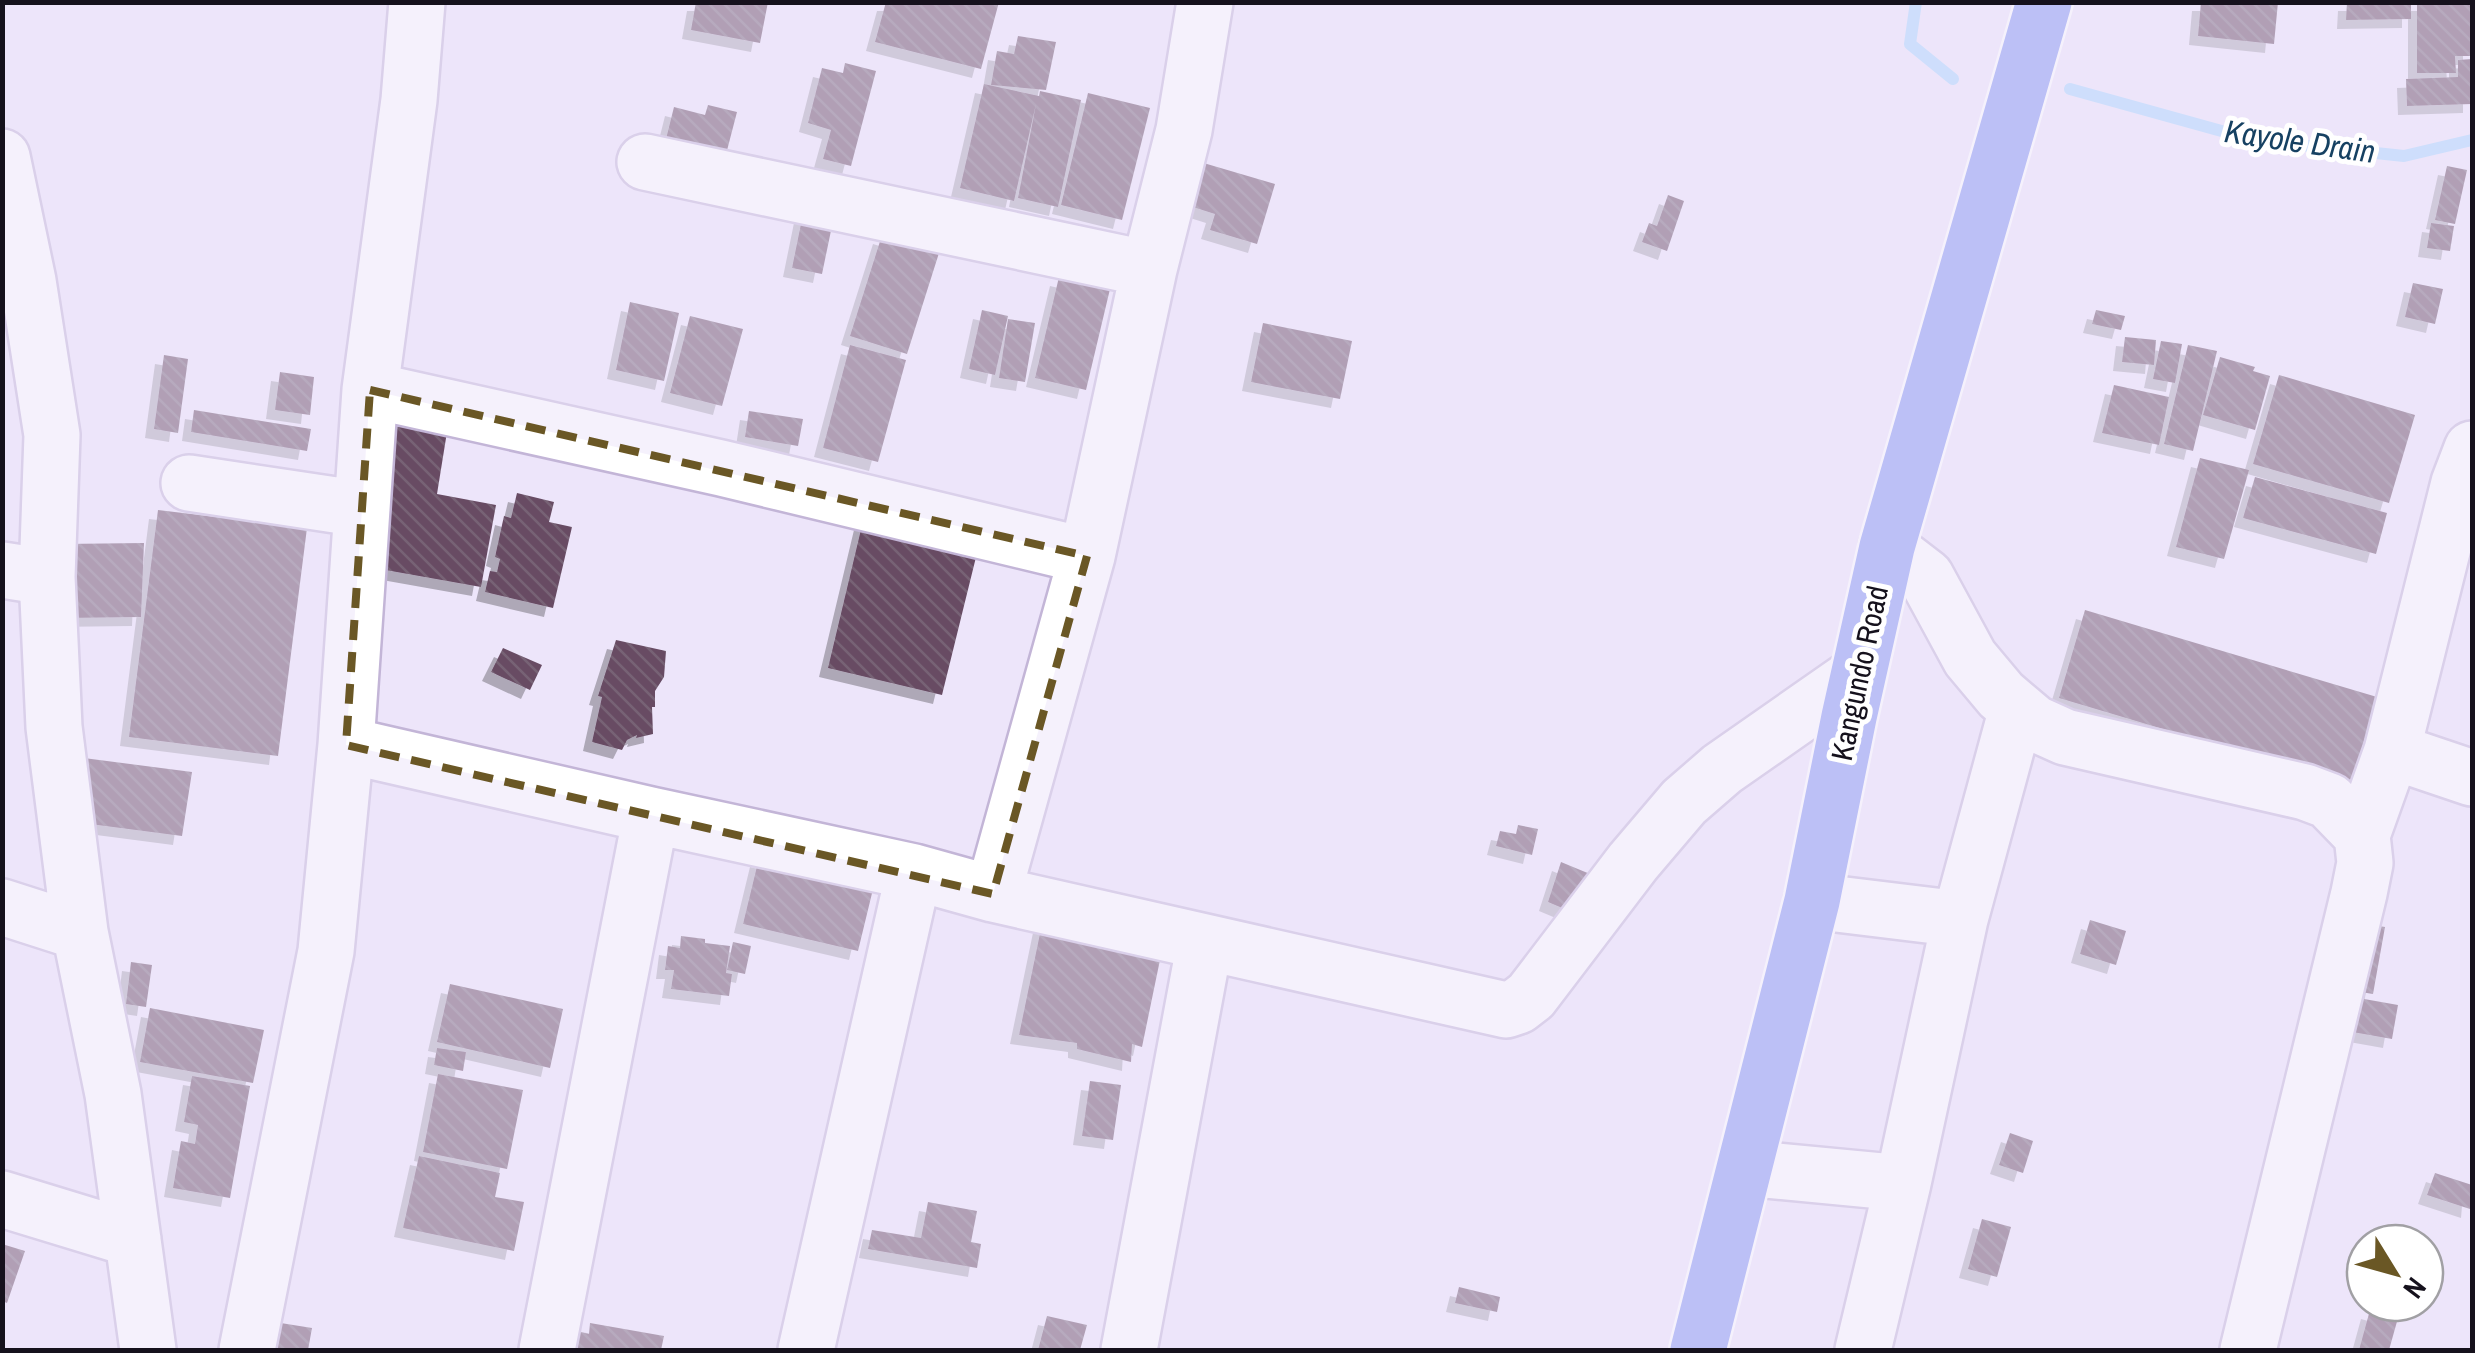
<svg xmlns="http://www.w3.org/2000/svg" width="2475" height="1353" font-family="'Archivo Narrow',sans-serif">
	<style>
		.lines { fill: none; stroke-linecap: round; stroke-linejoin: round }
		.stream { stroke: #a8d6fe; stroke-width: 12 }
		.building { fill: url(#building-back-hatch); filter: url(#shadow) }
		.minor-casing { stroke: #c3b5d7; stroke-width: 60 }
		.highway-casing { stroke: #fff; stroke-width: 60 }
		.minor { stroke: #fff; stroke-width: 55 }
		.highway { stroke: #8092f2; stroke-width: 55 }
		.marked { fill: none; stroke: #6a5725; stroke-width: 8; stroke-dasharray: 20 12; stroke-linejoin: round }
		.labels { text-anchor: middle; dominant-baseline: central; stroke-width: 10; stroke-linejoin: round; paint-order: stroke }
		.street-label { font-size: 30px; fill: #15111c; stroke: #fff }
		.water-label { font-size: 32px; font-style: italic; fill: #164162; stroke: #fff }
	</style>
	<defs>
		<pattern id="building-back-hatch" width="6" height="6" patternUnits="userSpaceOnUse" patternTransform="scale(2.5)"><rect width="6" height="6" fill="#674c63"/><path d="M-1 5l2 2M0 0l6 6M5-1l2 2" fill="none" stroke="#776275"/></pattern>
		<filter id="shadow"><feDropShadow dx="-9" dy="9" stdDeviation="0" flood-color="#0004"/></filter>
	</defs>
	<rect width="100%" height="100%" fill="#ede5fa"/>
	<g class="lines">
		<!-- stream -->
		<path class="stream" d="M1916,2L1910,44L1953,79
			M2070,89L2254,140L2404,156L2472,140"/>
	</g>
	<!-- building -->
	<path class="building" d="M696,2H768L760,43L691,30Z
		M886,2H999L981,69L875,42Z
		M2201,2H2278L2274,44L2198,36Z
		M2347,2H2411V19L2346,20Z
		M2417,2H2472V56H2455L2456,73H2417Z
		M1018,36L1056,42L1046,90L991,85L997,51L1014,54Z
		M2472,59V104L2407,106L2406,79L2458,77V60Z
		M845,63L876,71L851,166L823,159L831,130L808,123L822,68L843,73Z
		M984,84L1039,96L1040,91L1081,100L1058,207L1018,198L1036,104L1014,201L960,188Z
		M1088,93L1150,108L1122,220L1061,205Z
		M708,105L737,112L724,162L664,147L674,107L705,115Z
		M1190,159L1275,184L1257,244L1210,230L1215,214L1177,202Z
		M2447,166L2467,170L2455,224L2435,220Z
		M1668,195L1684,201L1667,251L1642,242L1649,223L1657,226Z
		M803,214L833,221L822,274L792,268Z
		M2431,223L2454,226L2450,251L2427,248Z
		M882,235L939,253L907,354L850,336Z
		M1059,277L1110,289L1086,390L1035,378Z
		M2413,283L2443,289L2435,324L2405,317Z
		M630,302L679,313L664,381L616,370Z
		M982,310L1008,316L995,375L969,369Z
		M2096,310L2125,316L2121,330L2092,324Z
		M690,316L743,329L722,406L670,393Z
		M1008,319L1035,323L1025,382L999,378Z
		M1263,323L1352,341L1340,399L1251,382Z
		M2125,337L2156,340L2154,365L2122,362Z
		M2161,341L2182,344L2175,383L2153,379Z
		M850,345L906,360L878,462L823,448Z
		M2188,345L2217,351L2193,451L2164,444Z
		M164,355L188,359L178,433L154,429Z
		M2220,357L2255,367L2253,371L2270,376L2255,430L2203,415Z
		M280,372L314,377L310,415L275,410Z
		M2279,375L2415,415L2389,503L2253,464Z
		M2114,385L2169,397L2159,445L2102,433Z
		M194,410L311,429L307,451L191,432Z
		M749,411L803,419L798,446L745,437Z
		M386,422L447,432L437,494L496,505L481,587L363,566Z
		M2200,458L2249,470L2224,559L2176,547Z
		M2255,477L2387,513L2376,554L2243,518Z
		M517,493L554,502L549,522L572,527L553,608L485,592L490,571L497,572L500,559L495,557L504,516L511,518Z
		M158,510L307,528L278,756L129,737Z
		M863,521L978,549L942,695L828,668Z
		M144,543L141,617L62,618V544Z
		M2085,610L2377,697L2351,785L2059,698Z
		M616,640L666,651L664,677L655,691V707H652L653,734L636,738L637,735L627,740L622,750L592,742L602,697L598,696Z
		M503,648L542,665L530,690L491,672Z
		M76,757L192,772L182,836L67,821Z
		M1518,825L1538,829L1532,855L1496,846L1500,831L1516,834Z
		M759,858L874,885L858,951L743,924Z
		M1561,862L1590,874L1579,915L1548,902Z
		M1043,919L1161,955L1142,1047L1132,1044L1131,1062L1077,1049V1043L1019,1035Z
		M2090,920L2126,931L2116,965L2080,954Z
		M2354,922L2385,927L2373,994L2342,989Z
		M681,936L705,939V943L730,946L726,973L732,974L729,996L671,989L674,970H665L668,946L680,948Z
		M733,942L751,946L745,974L727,970Z
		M131,962L152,965L146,1007L126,1004Z
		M450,984L563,1009L550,1068L437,1042Z
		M2336,994L2398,1005L2392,1039L2330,1028Z
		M150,1008L264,1030L253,1083L140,1062Z
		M437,1048L466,1052L463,1071L434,1065Z
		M438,1074L523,1090L507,1169L423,1152Z
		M192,1076L250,1086L230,1198L173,1188L181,1141L195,1144L198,1125L184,1122Z
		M1090,1081L1121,1085L1113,1140L1082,1136Z
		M2010,1133L2033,1141L2023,1173L1999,1165Z
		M419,1156L500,1173L495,1197L524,1202L514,1251L403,1228Z
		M2435,1173L2472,1185L2470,1209L2427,1195Z
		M928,1202L977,1211L971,1242L981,1244L977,1268L868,1249L872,1230L921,1238Z
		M1982,1219L2011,1227L1997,1277L1968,1269Z
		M2,1244L25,1251L7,1303L2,1301Z
		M1459,1287L1500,1297L1497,1312L1455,1303Z
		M2370,1310L2398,1318L2389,1350H2359Z
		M1047,1316L1087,1325L1080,1350H1038Z
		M262,1320L312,1328L308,1350H257Z
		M590,1323L664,1336L661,1350H572L576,1331L589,1334Z"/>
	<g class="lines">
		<defs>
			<path id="minor" d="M2,157L28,281L52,435L47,577L54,727L80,932L113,1094L148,1350
				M645,162L1149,269
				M370,390L721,468L1087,556
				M189,483L362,509
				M1887,547L1926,577L1970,658L2001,695L2034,723L2065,737L2305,792L2329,801L2362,835L2365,863L2359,893L2248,1350
				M2,570L47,577
				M346,745L651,815L914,872L993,894L1506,1010L1518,1006L1531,996L1633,862L1684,802L1722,769L1858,674
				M2392,751L2472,778
				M2362,835L2392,751L2459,483L2472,449
				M993,894L1087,556L1149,269L1184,130L1205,2
				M1812,901L1960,919
				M2,907L80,932
				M1745,1168L1903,1183
				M2,1199L133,1239
				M247,1350L326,951L346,745L370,390L409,100L417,2
				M547,1350L651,815
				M806,1350L914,872
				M1129,1350L1205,942
				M1863,1350L1903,1183L1960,919L2017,709"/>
			<path id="highway" d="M1698,1350L1812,901L1849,717L1887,547L2044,2"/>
		</defs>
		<!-- minor casing -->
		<use href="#minor" class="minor-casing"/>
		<!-- highway casing -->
		<use href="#highway" class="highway-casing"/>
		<!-- minor -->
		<use href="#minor" class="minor"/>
		<!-- highway -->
		<use href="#highway" class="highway"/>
	</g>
	<!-- marked area -->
	<path d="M0 0H2475V1353H0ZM370,390L1087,556L993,894L346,745Z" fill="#ede5fa" fill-opacity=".55" fill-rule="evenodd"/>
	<path class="marked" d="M370,390L1087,556L993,894L346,745Z"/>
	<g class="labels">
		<!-- street labels -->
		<g class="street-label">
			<text transform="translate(1859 673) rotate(-78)">Kangundo Road</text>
		</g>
		<!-- water labels -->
		<g class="water-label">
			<text transform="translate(2300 141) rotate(8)">Kayole Drain</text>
		</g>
	</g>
	<!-- border -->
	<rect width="2475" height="1353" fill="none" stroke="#15111c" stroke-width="10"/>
	<!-- north arrow -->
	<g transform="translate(2395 1273) rotate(127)"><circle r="48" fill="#ffffff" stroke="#a1a0a4" stroke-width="2.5"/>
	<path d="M0-8L18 38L0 25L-18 38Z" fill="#6a5725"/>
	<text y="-15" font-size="28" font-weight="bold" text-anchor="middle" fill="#15111c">N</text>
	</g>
</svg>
